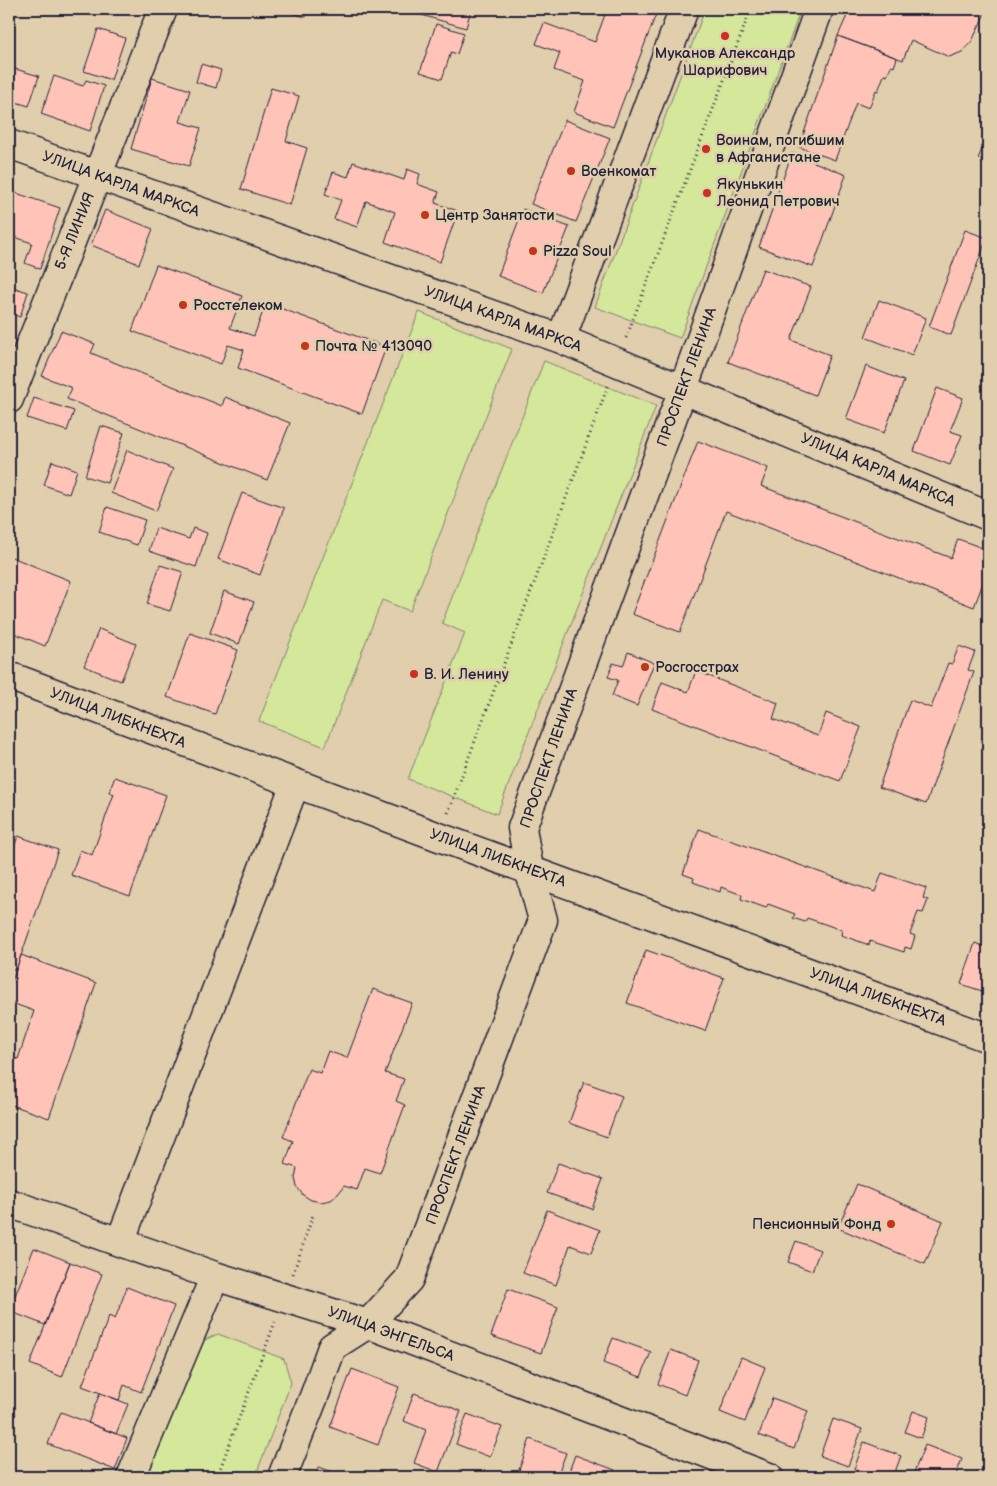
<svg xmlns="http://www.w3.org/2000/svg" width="997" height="1486" font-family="'Balsamiq Sans',sans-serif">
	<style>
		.green { fill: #d4e79b; stroke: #7b846b }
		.building { fill: #ffc4b7; stroke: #22223b }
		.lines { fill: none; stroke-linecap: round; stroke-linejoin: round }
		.minor-casing { stroke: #22223b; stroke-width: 31 }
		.path { stroke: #22223b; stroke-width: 3; stroke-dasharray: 1 4; stroke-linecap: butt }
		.minor { stroke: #e1ceac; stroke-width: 28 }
		.poi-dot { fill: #c8321e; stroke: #e1ceac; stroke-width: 2 }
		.labels { text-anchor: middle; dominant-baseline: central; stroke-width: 5; stroke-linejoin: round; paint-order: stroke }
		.poi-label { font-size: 15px; fill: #22223b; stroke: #e1ceac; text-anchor: start }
		.street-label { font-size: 15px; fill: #22223b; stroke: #e1ceac }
	</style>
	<rect width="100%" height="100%" fill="#e1ceac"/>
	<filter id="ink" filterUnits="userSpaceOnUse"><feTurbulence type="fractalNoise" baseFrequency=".02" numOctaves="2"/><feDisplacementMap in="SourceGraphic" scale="10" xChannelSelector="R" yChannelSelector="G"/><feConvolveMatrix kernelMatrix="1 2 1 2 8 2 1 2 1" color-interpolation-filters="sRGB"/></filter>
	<g filter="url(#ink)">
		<!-- green -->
		<path class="green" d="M705,9H801L680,338L595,307Z
			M419,312L512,349L410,611L382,600L325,747L259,721Z
			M544,361L656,406L497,814L408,779L465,633L442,623Z
			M218,1334L284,1359L291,1383L255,1477H145L196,1344Z"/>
		<!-- building -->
		<path class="building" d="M278,9H308L306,17Z
			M401,9H471L466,28Z
			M607,9H658L613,127L574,112L585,81L554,70L560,53L536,44L544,23L595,42Z
			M850,9H987L972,41L962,52L949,57L911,40L903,60L838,36Z
			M436,24L464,33L457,54L451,52L442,79L420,72Z
			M98,29L125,38L111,80L84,71Z
			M838,36L897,58L894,67L891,66L887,76L884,75L878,91L876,90L869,108L856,103L835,160L799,147Z
			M201,64L221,70L216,88L196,82Z
			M12,68L39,76L29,106L9,100V76Z
			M54,76L83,86L86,80L104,86L90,131L41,114Z
			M152,78L190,90L180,122L201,128L189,166L131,149Z
			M271,88L299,96L286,141L307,148L290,205L241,189Z
			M565,120L610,138L576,222L531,204Z
			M988,134V163L978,159Z
			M792,153L846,175L813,267L759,247Z
			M353,162L404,180L407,169L420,174L417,184L439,192L435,203L458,211L440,262L385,242L395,212L366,201L357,227L334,219L341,200L325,194L333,172L348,177Z
			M16,193L60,208L40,269L25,263L32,243L9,235V214Z
			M523,209L569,227L543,293L498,276Z
			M105,210L153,229L139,264L91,245Z
			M965,230L987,238L951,335L929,327Z
			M156,265L242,296L230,328L254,336L266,303L386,347L362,414L238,368L244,350L228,345L221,364L132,331Z
			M763,269L811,287L791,340L830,355L815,395L728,362Z
			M9,286L28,292L20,317L9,313Z
			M879,300L926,318L912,355L865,337Z
			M61,331L95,344L91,353L222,406L225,397L290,423L267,480L67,399L72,388L42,376Z
			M866,366L904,381L884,433L846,419Z
			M937,388L963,398L950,431L962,435L950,465L914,451Z
			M34,398L74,411L67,431L27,418Z
			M101,426L124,433L107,483L85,476Z
			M698,441L768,468L761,486L951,558L958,539L988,550V570L974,607L726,511L680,632L632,614Z
			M127,450L173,469L156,511L111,493Z
			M52,461L77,470L69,494L44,485Z
			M242,493L284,508L260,575L218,559Z
			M107,507L145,520L137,545L99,532Z
			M156,528L189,539L193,528L207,533L196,567L149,551Z
			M9,556L71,581L45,646L9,631Z
			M160,565L183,572L170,611L147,604Z
			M224,591L254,602L239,644L210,633Z
			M99,629L136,644L121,681L84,666Z
			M190,633L238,650L215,714L167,697Z
			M959,646L975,652L968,670L974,672L926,804L879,787L910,700L931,708L948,663L952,664Z
			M628,652L654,663L637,706L612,696L618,680L608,677L613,663L623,666Z
			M696,671L778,703L773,719L818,736L826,713L861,727L840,781L652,709L662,682L688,692Z
			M115,777L166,795L130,896L71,875L80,850L92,855L114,794L109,792Z
			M699,829L875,892L882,873L926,888L923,898L928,900L923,913L918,912L910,934L915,936L911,949L905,947L904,952L870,941L869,945L841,935L842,930L807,918L805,922L793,918L795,914L768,904L766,908L741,899L742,895L721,887L720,892L693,882L694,878L683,874Z
			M18,836L58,850L16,970L9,968V862Z
			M975,943L988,948V993L961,984Z
			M646,950L724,978L705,1031L627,1003Z
			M21,955L96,983L49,1118L9,1104V1056L18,1059L34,1011L9,1002V990Z
			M373,989L412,1003L385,1073L404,1079L396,1101L405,1105L380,1173L365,1168L357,1190L344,1186L338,1194L331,1200L321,1202L311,1200L303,1195L297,1187L295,1178L297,1168L285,1164L293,1141L283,1137L309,1069L320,1073L328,1051L347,1058Z
			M584,1082L622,1096L607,1137L569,1123Z
			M558,1163L603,1179L592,1209L547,1193Z
			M857,1184L943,1221L925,1264L838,1228Z
			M547,1210L600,1230L591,1253L570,1245L556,1285L523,1273Z
			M796,1241L820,1250L812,1271L788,1262Z
			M34,1248L70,1262L45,1325L9,1311Z
			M70,1262L102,1274L62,1377L30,1364Z
			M127,1287L174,1306L141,1392L124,1385L119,1400L82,1386L109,1316L115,1319Z
			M508,1289L558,1307L541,1353L491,1336Z
			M613,1338L651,1352L641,1377L603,1363Z
			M671,1350L698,1360L685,1395L658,1384Z
			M741,1357L765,1367L745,1422L720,1412Z
			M352,1369L399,1387L378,1445L330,1427Z
			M100,1393L128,1404L116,1434L88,1423Z
			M414,1393L461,1411L438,1472L414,1463L426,1430L404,1421Z
			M772,1398L808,1411L794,1449L759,1435Z
			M913,1411L929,1417L921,1438L905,1432Z
			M61,1412L127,1438L115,1470L48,1444Z
			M467,1414L502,1427L490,1457L456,1444Z
			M833,1419L862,1429L848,1466L820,1456Z
			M530,1439L566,1453L557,1477H539L519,1470Z
			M864,1442L901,1456L893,1477H875L854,1469Z
			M925,1445L962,1459L955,1477H912Z
			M575,1455L615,1470L613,1477H567Z
			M319,1467L347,1477H315Z"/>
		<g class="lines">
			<defs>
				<path id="minor" d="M9,144L561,339L988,516
					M561,339L684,9
					M9,399L163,9
					M9,676L439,837L988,1038
					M9,1203L215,1276L368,1324L769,1477
					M120,1242L295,784
					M131,1477L215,1276
					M282,1477L315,1394L332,1347L368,1324L409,1279L543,920L529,869L522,828L683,389L819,9"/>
			</defs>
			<!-- minor casing -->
			<use href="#minor" class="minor-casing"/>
			<!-- path -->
			<path class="path" d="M626,338L751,9
				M448,813L608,386
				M293,1274L313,1215
				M217,1477L275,1322"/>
			<!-- minor -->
			<use href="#minor" class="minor"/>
		</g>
	</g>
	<!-- markers -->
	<g class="poi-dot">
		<circle cx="725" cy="36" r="5"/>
		<circle cx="706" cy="149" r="5"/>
		<circle cx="571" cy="171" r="5"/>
		<circle cx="707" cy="193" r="5"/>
		<circle cx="425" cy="215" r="5"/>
		<circle cx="533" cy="251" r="5"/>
		<circle cx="183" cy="305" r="5"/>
		<circle cx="305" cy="346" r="5"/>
		<circle cx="645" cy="667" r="5"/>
		<circle cx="414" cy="674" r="5"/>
		<circle cx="891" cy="1224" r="5"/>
	</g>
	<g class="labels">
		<!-- poi labels -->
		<g class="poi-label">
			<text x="725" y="53" text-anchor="middle">Муканов Александр<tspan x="725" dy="17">Шарифович</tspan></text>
			<text x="716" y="140">Воинам, погибшим<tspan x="716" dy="17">в Афганистане</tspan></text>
			<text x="581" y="171">Военкомат</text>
			<text x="717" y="184">Якунькин<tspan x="717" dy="17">Леонид Петрович</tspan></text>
			<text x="435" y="215">Центр Занятости</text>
			<text x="543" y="251">Pizza Soul</text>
			<text x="193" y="305">Росстелеком</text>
			<text x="315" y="346">Почта № 413090</text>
			<text x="655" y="667">Росгосстрах</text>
			<text x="424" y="674">В. И. Ленину</text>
			<text x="881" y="1224" text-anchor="end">Пенсионный Фонд</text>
		</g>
		<!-- street labels -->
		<g class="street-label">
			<text transform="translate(121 184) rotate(20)">УЛИЦА КАРЛА МАРКСА</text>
			<text transform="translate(75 231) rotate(-68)">5-Я ЛИНИЯ</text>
			<text transform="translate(503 319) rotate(20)">УЛИЦА КАРЛА МАРКСА</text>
			<text transform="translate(687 377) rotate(-70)">ПРОСПЕКТ ЛЕНИНА</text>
			<text transform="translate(878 470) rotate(23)">УЛИЦА КАРЛА МАРКСА</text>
			<text transform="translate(118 718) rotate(21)">УЛИЦА ЛИБКНЕХТА</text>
			<text transform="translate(549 758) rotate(-71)">ПРОСПЕКТ ЛЕНИНА</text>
			<text transform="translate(498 858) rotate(20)">УЛИЦА ЛИБКНЕХТА</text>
			<text transform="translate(878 997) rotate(20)">УЛИЦА ЛИБКНЕХТА</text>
			<text transform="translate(456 1155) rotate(-70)">ПРОСПЕКТ ЛЕНИНА</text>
			<text transform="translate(391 1334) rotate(20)">УЛИЦА ЭНГЕЛЬСА</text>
		</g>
	</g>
	<!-- margin -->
	<rect width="997" height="1486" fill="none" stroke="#e1ceac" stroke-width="30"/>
	<rect x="15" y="15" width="967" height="1456" fill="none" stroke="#22223b" stroke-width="2" filter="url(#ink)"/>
</svg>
